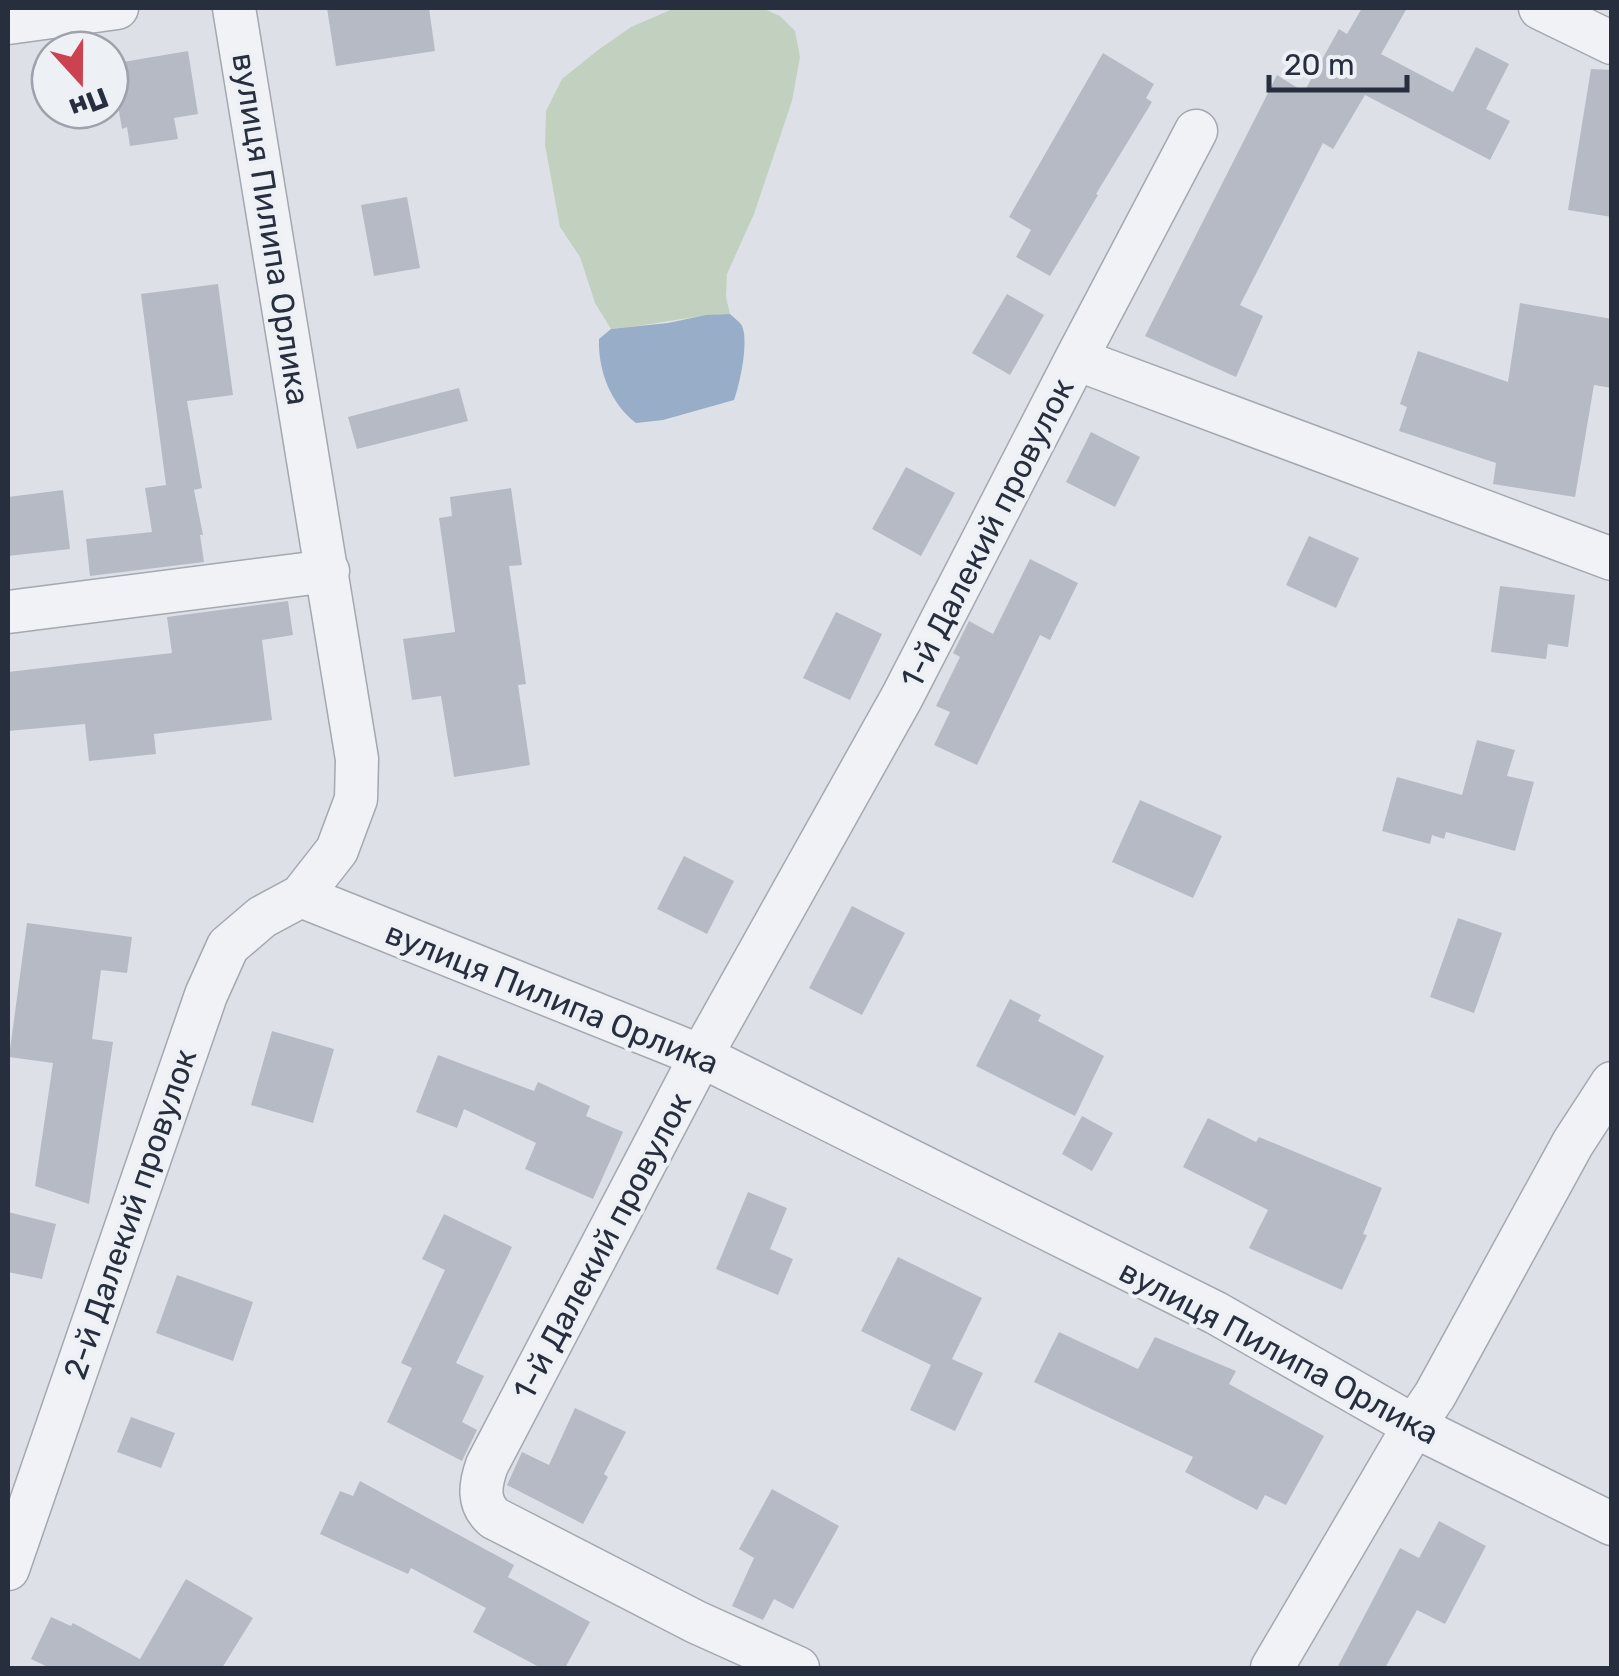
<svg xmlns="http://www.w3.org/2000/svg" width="1619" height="1676" font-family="Rubik,sans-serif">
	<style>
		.green { fill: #c2d1bf }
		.water { fill: #98adc7 }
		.building { fill: #b5bac4 }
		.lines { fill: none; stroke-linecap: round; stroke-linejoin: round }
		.street-casing { stroke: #a3a8b1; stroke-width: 45 }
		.street { stroke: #f0f2f5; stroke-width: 42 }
		.labels { text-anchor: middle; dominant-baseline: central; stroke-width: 8; stroke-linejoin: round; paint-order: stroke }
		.street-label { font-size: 32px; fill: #272e3e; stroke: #edf0f5 }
	</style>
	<rect width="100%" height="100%" fill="#dde1e7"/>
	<!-- green -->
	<path class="green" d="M675,8H762L780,16L795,31L800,57L792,101L754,214L727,274L726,297L730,314C690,315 651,326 611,329L595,303L580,257L560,227L545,145L546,111L562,79L598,50L631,27Z"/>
	<!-- water -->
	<path class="water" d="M730,314C733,317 740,322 742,326C749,341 740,384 734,400L663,420L636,423C611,404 598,371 599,339L611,329L668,323L706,315Z"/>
	<!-- building -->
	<path class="building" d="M327,8H429L435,51L336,66Z
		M1362,8H1407L1381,54L1453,92L1476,47L1509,64L1486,109L1510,121L1490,160L1365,95L1333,149L1323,143L1240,305L1263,316L1236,377L1145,336L1277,75L1304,92L1339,29L1347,34Z
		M188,51L198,114L174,118L178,139L130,146L127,127L122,129L111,64Z
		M1103,53L1154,84L1146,98L1152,102L1096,194L1098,195L1050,276L1016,257L1031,230L1009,217Z
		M1591,69L1612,70V217L1568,210Z
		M407,197L420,268L374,276L361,205Z
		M218,284L233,395L187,401L202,488L194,490L203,535H200L204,562L90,576L86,539L152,532L145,488L166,485L141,294Z
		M1007,294L1044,315L1010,375L972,353Z
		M1520,303L1612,319V388L1594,385L1575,497L1493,484L1496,463L1399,431L1407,407L1400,404L1418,351L1508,382Z
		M459,388L468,421L357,449L348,417Z
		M1091,432L1140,457L1115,507L1066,482Z
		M906,467L955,493L921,556L872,529Z
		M511,488L522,565L509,566L526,684L518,685L530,765L454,777L441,696L412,700L403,639L455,632L439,518L452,516L450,497Z
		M63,490L70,549L8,556V497Z
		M1309,536L1359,558L1336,608L1286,585Z
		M1030,559L1078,583L1050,640L1040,635L977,765L934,745L950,712L936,706L960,657L953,653L969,621L993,634Z
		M1500,586L1575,595L1568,647L1548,644L1546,659L1491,652Z
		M288,601L293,635L262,640L272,720L154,734L156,754L89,761L85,724L8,731V672L172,653L167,617Z
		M836,612L882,634L850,700L803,678Z
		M1477,740L1515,750L1507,776L1534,782L1515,851L1446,832L1444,839L1432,835L1430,844L1382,831L1397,777L1462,795Z
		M1140,800L1222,836L1193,898L1112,862Z
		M684,856L734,881L707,934L657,909Z
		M852,906L905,933L862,1015L809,988Z
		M1458,918L1502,933L1474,1013L1430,997Z
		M27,923L132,937L127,973L101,970L92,1039L113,1042L89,1204L35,1186L53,1063L9,1057Z
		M1010,999L1041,1015L1038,1021L1104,1056L1075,1116L976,1066Z
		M272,1031L334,1049L313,1123L251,1105Z
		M438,1055L534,1091L538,1082L590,1106L586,1116L623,1132L593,1199L525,1169L536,1143L464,1109L457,1128L416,1112Z
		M1082,1116L1113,1133L1092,1171L1062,1154Z
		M1208,1118L1256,1142L1259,1137L1382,1188L1363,1234L1367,1235L1342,1290L1249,1248L1268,1210L1183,1167Z
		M748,1192L787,1208L770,1249L793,1259L778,1295L716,1269Z
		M8,1212L56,1224L42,1279L8,1272Z
		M444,1214L512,1247L456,1363L484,1376L462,1422L477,1430L462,1461L387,1422L412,1368L401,1363L445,1270L422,1259Z
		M898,1257L982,1298L952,1359L983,1373L955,1431L910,1410L931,1365L861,1331Z
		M177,1275L253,1302L233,1361L156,1333Z
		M1059,1332L1138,1369L1155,1337L1236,1371L1229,1384L1324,1436L1286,1505L1265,1495L1257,1510L1185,1472L1193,1457L1034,1382Z
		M575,1408L626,1432L604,1474L608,1477L583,1524L507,1485L522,1452L549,1465Z
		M131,1417L175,1433L161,1468L117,1452Z
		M360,1481L514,1565L508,1577L590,1622L565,1668H541L473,1632L486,1608L411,1568L408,1574L320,1534L340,1491L353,1496Z
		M772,1489L839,1526L793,1609L774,1599L763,1620L732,1606L754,1558L739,1549Z
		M1439,1521L1486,1546L1445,1624L1417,1610L1385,1668H1337L1400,1548L1419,1558Z
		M186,1579L253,1618L222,1668H50L31,1659L51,1617L71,1626L73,1623L140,1659Z"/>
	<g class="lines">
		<defs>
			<path id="street" d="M234,8L357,759L356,799L337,850L301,896L701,1056L1216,1313L1414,1426L1612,1524
				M1540,8L1612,43
				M8,23L117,8
				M1076,359L1196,131
				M8,612L328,571
				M8,1569L206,995L228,946L262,917L301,896
				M798,1668L696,1622L494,1518C477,1503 480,1485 487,1465L701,1056L902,697L1076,359L1612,559
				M1272,1668L1414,1426L1435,1395L1573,1143L1612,1083"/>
		</defs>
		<!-- street casing -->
		<use href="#street" class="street-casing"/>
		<!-- street -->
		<use href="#street" class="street"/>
	</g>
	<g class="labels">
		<!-- street labels -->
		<g class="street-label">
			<text transform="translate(271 229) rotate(81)">вулиця Пилипа Орлика</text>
			<text transform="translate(987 533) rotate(-63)">1-й Далекий провулок</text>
			<text transform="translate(552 998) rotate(22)">вулиця Пилипа Орлика</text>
			<text transform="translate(130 1214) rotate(-71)">2-й Далекий провулок</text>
			<text transform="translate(602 1246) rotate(-62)">1-й Далекий провулок</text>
			<text transform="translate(1279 1352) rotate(28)">вулиця Пилипа Орлика</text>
		</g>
	</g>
	<!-- border -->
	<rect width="1619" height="1676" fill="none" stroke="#272e3e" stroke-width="20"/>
	<!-- north arrow -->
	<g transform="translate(80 80) rotate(159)"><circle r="48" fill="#edf0f5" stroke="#9ea2ac" stroke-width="2.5"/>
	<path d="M0-8L18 38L0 25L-18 38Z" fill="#cc4251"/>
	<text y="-15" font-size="28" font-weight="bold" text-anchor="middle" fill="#272e3e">Пн</text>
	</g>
	<!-- scale -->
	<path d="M1269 75v15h138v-15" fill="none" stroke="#272e3e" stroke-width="5"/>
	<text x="1284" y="75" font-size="30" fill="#272e3e" stroke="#edf0f5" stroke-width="8" paint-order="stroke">20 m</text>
</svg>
